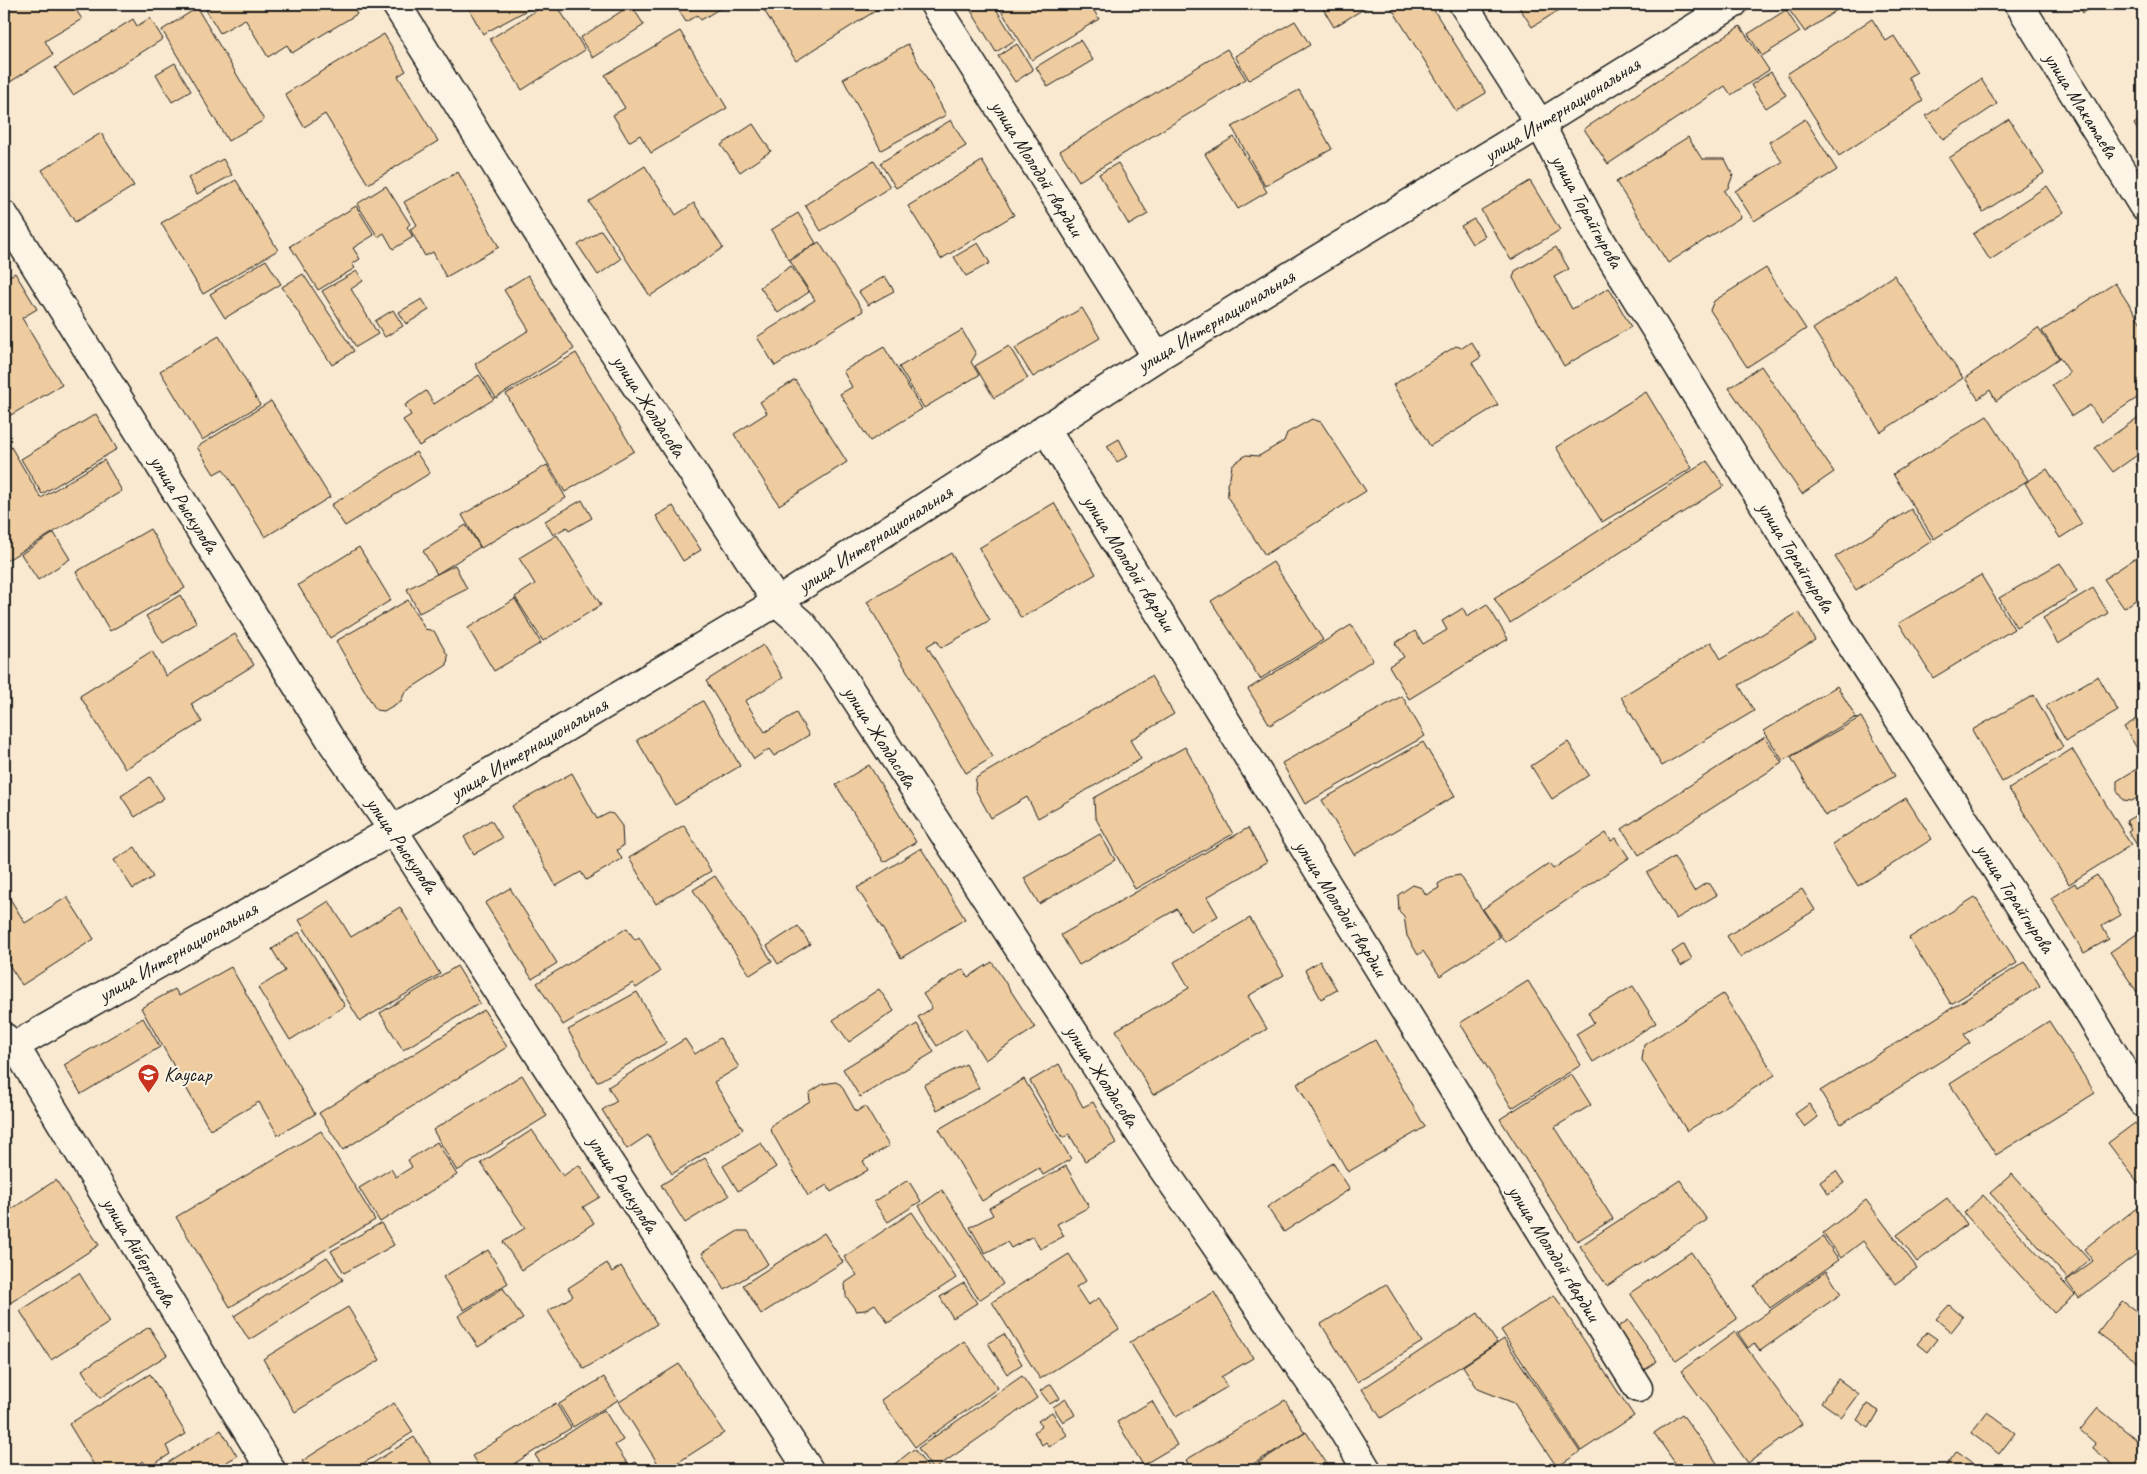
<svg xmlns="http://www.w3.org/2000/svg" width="2147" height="1474" font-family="Caveat,sans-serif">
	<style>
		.building { fill: #eecc9f; stroke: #1c1c1c }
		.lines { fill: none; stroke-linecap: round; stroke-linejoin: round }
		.minor-casing { stroke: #1c1c1c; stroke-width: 31 }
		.minor { stroke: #fcf5e5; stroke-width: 28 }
		.labels { text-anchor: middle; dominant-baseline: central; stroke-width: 4; stroke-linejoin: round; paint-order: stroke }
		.street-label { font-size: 20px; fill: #1c1c1c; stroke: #fcf5e5 }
		.poi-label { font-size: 20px; fill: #1c1c1c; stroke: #fcf5e5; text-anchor: start }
	</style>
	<rect width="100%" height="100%" fill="#f8e9d0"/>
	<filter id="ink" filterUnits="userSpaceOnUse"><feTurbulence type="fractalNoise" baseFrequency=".02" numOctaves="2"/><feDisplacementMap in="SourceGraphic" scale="10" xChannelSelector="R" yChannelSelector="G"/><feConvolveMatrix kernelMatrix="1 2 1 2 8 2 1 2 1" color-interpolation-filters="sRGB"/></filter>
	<g filter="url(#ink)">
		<!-- building -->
		<path class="building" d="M4,4H72L82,19L45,41L53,55L10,82L4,71Z
			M216,4H351L357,14L292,53L287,45L268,57L245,19L220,33L206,10Z
			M466,4H538L483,34Z
			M547,4H556L585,50L522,90L490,39Z
			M679,4H727L701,20L697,15L686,22L676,6Z
			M760,4H881L883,6L796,61Z
			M967,4H993L1015,40L996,52Z
			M997,4H1090L1099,19L1032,60Z
			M1320,4H1372L1334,27Z
			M1389,4H1430L1486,93L1456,111Z
			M1517,4H1569L1532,27Z
			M1791,4H1838L1841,7L1805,32L1787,7Z
			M2077,4H2098L2083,13Z
			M631,5L644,25L593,58L580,38Z
			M197,8L264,120L228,141L162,30Z
			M1786,10L1800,32L1762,56L1748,34Z
			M150,18L163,39L73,95L55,68L133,19L137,26Z
			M1872,19L1886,41L1894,36L1917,72L1908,77L1923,101L1839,156L1787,74Z
			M1295,21L1310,45L1249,80L1235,56Z
			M1740,26L1769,70L1731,95L1725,86L1608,164L1584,129Z
			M680,31L727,108L651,153L640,135L629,142L613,115L625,108L605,75Z
			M384,34L406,71L398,76L438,141L368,184L325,114L304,127L285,94Z
			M1080,40L1093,60L1048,87L1036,67Z
			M908,44L946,115L881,150L843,79Z
			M1017,44L1033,70L1015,82L998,56Z
			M1227,49L1246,79L1079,181L1060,151Z
			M175,63L191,91L172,102L156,74Z
			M1771,72L1786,95L1766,108L1751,85Z
			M1981,79L1997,104L1943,140L1926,116Z
			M1299,90L1332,149L1265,186L1232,127Z
			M2143,117V139L2134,124Z
			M1805,119L1837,170L1754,221L1735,191L1782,162L1769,142Z
			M2009,119L2044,173L1983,212L1949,158Z
			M951,120L966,146L896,188L880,163Z
			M753,124L771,151L740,172L721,145Z
			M101,133L134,186L75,222L42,170Z
			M1234,137L1267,192L1238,209L1205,154Z
			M1688,137L1702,159H1725L1733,175L1728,188L1724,191L1741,217L1668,263L1616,182Z
			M223,159L232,175L197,194L188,178Z
			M874,161L890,187L821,231L805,205Z
			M982,161L1014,215L941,259L908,206Z
			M1118,163L1148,214L1129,225L1099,174Z
			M645,166L676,215L694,203L723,248L650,296L589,202Z
			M458,172L499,247L446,277L433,252L425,256L410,229L417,225L404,202Z
			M236,180L278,250L203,294L161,223Z
			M1530,181L1560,230L1511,260L1481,210Z
			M386,186L410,224L407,227L413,237L393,249L384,233L378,237L357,204Z
			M2047,186L2064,212L1990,260L1973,234Z
			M356,206L374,235L353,248L360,259L352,264L355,268L318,290L290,246Z
			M798,213L816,243L789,260L771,230Z
			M1474,219L1485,236L1472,244L1461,226Z
			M601,230L621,259L598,275L578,245Z
			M819,242L863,311L775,366L757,337L815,300L790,261Z
			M978,243L990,263L966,276L954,257Z
			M1556,247L1569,269L1554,277L1572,309L1609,288L1631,327L1564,366L1513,278L1515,271Z
			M266,260L281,284L225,318L210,294Z
			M791,266L809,292L778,313L760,287Z
			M1766,268L1806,329L1747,367L1710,310L1714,301Z
			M357,271L363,281L351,289L378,334L356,347L322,291Z
			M15,273L37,309L22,318L62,385L4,419V279Z
			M303,274L354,351L332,365L282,287Z
			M528,275L574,349L496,398L475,364L529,330L504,290Z
			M1894,275L1963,378L1881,432L1813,329Z
			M885,276L894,291L868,305L859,292Z
			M2115,283L2143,326V394L2101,422L2090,405L2072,416L2052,385L2070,373L2042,331Z
			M422,299L429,310L406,324L399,312Z
			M1082,308L1100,338L1033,377L1015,348Z
			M393,310L403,326L385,337L375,321Z
			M2038,328L2059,358L1996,401L1990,390L1978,399L1965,378Z
			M962,330L976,354L971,362L979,375L924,408L899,367Z
			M219,336L260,405L202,440L160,371Z
			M1471,342L1481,357L1472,363L1498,405L1430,446L1393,385L1456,346L1462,348Z
			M1009,346L1028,378L994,398L975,366Z
			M884,347L922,409L870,441L840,394L852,387L843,371Z
			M576,353L634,451L565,492L506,394Z
			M1761,366L1834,472L1802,494L1729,388Z
			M479,375L494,399L419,446L403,420L411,415L405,405L426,391L434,404Z
			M795,380L847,462L779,505L734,434L767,413L760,402Z
			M1646,392L1692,468L1602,522L1556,447Z
			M271,401L330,497L265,537L223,469L214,474L197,447Z
			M96,414L117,449L42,494L21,459Z
			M2143,414V451L2113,472L2095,448Z
			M1987,416L2028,480L1934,539L1893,474Z
			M1312,419L1321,422L1366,491L1265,555L1228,498L1227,484L1230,478L1232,465L1246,455L1259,456L1284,441L1287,433Z
			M4,435L41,498L104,460L122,491L4,562Z
			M1119,439L1128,456L1117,462L1107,446Z
			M416,452L430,473L345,526L331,505Z
			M2143,459V474L2136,463Z
			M1707,461L1724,486L1510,623L1494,598Z
			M547,465L566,498L481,548L462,515Z
			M2047,469L2082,524L2060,538L2025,483Z
			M582,500L592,518L569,531L567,527L553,535L545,521Z
			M1054,503L1096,574L1021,618L979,548Z
			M673,506L701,550L683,561L656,516Z
			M1911,509L1932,541L1856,590L1835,557Z
			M466,525L480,547L437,574L423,551Z
			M150,529L185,588L110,631L76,572Z
			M54,533L70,559L38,580L21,554Z
			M557,535L601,605L543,641L515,597L535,584L519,558Z
			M359,547L391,600L330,638L298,585Z
			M951,553L990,620L941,648L937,640L927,646L993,757L966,773L867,602Z
			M2143,553V595L2124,608L2104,579Z
			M1273,562L1323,640L1260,679L1211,601Z
			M2060,563L2077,592L2016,627L1999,598Z
			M455,565L467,589L419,613L407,589Z
			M1981,575L2014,629L1933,678L1899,623Z
			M2093,588L2108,613L2058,644L2043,618Z
			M180,595L197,623L163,643L146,616Z
			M515,599L541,643L494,671L468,628Z
			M408,600L425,629L434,631L448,656L447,665L405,692L401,701L384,711L376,710L336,641Z
			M1487,604L1508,639L1409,699L1389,666L1404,657L1395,643L1415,631L1423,644L1447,630L1442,621L1463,608L1467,616Z
			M1799,612L1815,640L1739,685L1754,711L1662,766L1621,697L1711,642L1721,659Z
			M1351,625L1373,660L1270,725L1248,689Z
			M235,634L254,665L191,704L202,722L125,769L80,696L152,651L166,676Z
			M763,645L783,678L745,701L765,732L796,713L809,735L774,756L769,749L754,759L706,681Z
			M1151,676L1174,714L1130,740L1141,759L1038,818L1027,797L991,818L975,789L976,778Z
			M2098,676L2118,711L2066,741L2046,706Z
			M1837,686L1856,717L1783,761L1764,731Z
			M2034,695L2063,747L2002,782L1972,730Z
			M1402,696L1425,736L1305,804L1282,763Z
			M703,701L740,766L675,805L637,740Z
			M2143,715V758L2124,727Z
			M1861,717L1895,776L1825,816L1791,757Z
			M1765,737L1782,763L1639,855L1622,829Z
			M1423,742L1455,796L1354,855L1322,800Z
			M1568,742L1589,775L1552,799L1531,766Z
			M1185,747L1233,834L1135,889L1095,817L1094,798Z
			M2072,749L2131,845L2069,884L2009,789Z
			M869,765L916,842L884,862L836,785Z
			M2143,765V794L2132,801L2123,800L2117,791V781Z
			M572,773L597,819L609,813L613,814L622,826L623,846L617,850L622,859L586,880L581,872L556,886L512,806Z
			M150,777L164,798L135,817L121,796Z
			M1906,798L1932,839L1858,886L1832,844Z
			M2143,811V842L2137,845L2128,831L2131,829L2126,821Z
			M491,820L502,838L474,854L464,837Z
			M684,825L711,871L656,904L629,858Z
			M1248,828L1267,862L1207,897L1218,916L1190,932L1177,909L1079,965L1061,935Z
			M1606,833L1611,841L1616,838L1629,858L1505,942L1483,909L1549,864L1553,869Z
			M1100,834L1115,860L1039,904L1024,878Z
			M135,847L153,877L133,889L114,860Z
			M921,848L965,919L901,958L857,888Z
			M1674,857L1694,891L1706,883L1710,884L1717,895L1676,919L1647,873Z
			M1460,875L1500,937L1440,976L1423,951L1418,955L1407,936L1404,916L1399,911L1398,895L1413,885L1422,888L1426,895L1439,888L1438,884L1449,877Z
			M2097,875L2121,915L2102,926L2109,939L2084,953L2051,898L2075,883L2077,887Z
			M715,876L772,961L750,975L693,890Z
			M510,888L557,963L532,979L485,903Z
			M4,889L25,923L67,897L94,939L22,985L4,957Z
			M1802,889L1815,910L1740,957L1727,936Z
			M1975,897L2017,963L1951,1004L1909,938Z
			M329,901L351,937L400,907L440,974L360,1021L299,920Z
			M1250,918L1284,975L1248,996L1267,1029L1153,1095L1116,1030L1189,988L1174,962Z
			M798,926L810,944L778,964L767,946Z
			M627,928L635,940L639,937L660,972L636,988L633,983L563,1025L537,983Z
			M2143,930V988L2137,992L2110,952Z
			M299,932L345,1006L290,1040L258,988L285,971L272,949Z
			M1684,944L1692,959L1681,966L1672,952Z
			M1320,961L1337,990L1321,999L1305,970Z
			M992,962L1035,1028L985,1060L965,1028L937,1046L918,1017L932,1008L923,994L963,969L968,977Z
			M2025,962L2040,986L1964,1034L1970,1043L1841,1124L1820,1091Z
			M457,966L480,1003L403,1050L380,1013Z
			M231,967L315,1114L278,1135L259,1102L210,1130L141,1008L175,989L179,996Z
			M1528,981L1581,1065L1512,1108L1460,1023Z
			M1633,986L1656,1023L1593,1062L1576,1034L1594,1023L1588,1012Z
			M879,989L894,1011L849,1042L833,1020Z
			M637,992L666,1043L597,1082L568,1030Z
			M1723,994L1775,1075L1687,1131L1642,1060L1644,1045Z
			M484,1010L507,1047L343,1150L319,1113Z
			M143,1018L160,1047L81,1094L64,1065Z
			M2049,1021L2095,1093L1996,1155L1950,1084Z
			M917,1024L934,1052L860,1097L843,1069Z
			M720,1038L739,1067L714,1082L743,1129L672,1174L648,1135L627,1149L602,1110L617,1101L608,1087L685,1039L695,1054Z
			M1375,1040L1425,1127L1348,1172L1297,1084Z
			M966,1064L979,1088L937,1110L924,1085Z
			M1059,1064L1083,1107L1093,1102L1116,1143L1085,1161L1069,1134L1063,1138L1030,1081Z
			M1571,1074L1591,1105L1555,1127L1613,1219L1577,1241L1500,1119Z
			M522,1075L547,1116L457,1171L433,1130Z
			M1024,1079L1071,1159L1043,1175L1039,1168L982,1201L939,1129Z
			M836,1082L841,1085L856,1112L865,1106L889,1146L863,1161L868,1170L831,1192L827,1185L808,1196L770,1129L774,1123L810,1101L809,1093L823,1084Z
			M1809,1104L1818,1117L1805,1127L1795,1114Z
			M2135,1123L2143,1133V1189L2108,1143Z
			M532,1130L563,1176L579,1165L600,1197L583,1207L594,1223L522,1270L503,1242L525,1228L481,1163Z
			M321,1131L375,1220L230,1307L176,1217Z
			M437,1142L457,1175L380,1222L359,1188L391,1169L396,1177L412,1167L408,1160Z
			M761,1143L776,1167L738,1191L723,1166Z
			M705,1158L729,1196L685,1223L661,1185Z
			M1333,1163L1350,1189L1284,1232L1267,1207Z
			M1066,1166L1089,1207L1057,1224L1064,1236L1040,1249L1033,1236L1011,1248L1007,1242L985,1253L970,1227L993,1215L989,1208Z
			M1836,1171L1844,1183L1828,1194L1820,1182Z
			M2012,1174L2089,1260L2068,1279L1990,1193Z
			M56,1180L99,1245L4,1307V1214Z
			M908,1180L921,1201L888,1222L874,1202Z
			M1680,1180L1707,1220L1607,1286L1580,1246Z
			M942,1190L1003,1284L979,1300L919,1206Z
			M1983,1195L2075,1295L2054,1313L1964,1213Z
			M1947,1198L1967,1224L1917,1262L1897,1235Z
			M1866,1200L1917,1268L1895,1284L1863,1241L1841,1258L1823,1233Z
			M2143,1203V1249L2079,1298L2066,1281L2093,1261L2084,1249Z
			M912,1212L956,1278L888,1323L875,1304L865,1310L856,1311L846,1296L845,1283L857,1275L844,1257Z
			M381,1223L394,1245L344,1273L331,1251Z
			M738,1231H748L768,1264L725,1290L702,1253Z
			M824,1233L843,1262L761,1314L743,1285Z
			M1823,1237L1839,1260L1770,1308L1754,1286Z
			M488,1250L508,1283L464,1310L443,1277Z
			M1691,1252L1737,1319L1676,1361L1630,1293Z
			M1069,1254L1086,1281L1076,1287L1088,1305L1099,1298L1119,1329L1040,1379L992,1302Z
			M327,1257L343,1280L249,1340L234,1316Z
			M607,1263L612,1272L621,1266L657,1324L584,1369L548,1311L573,1296L568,1288Z
			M1826,1271L1841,1294L1760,1351L1754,1343L1748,1348L1738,1333Z
			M79,1273L110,1322L51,1360L20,1311Z
			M964,1283L977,1303L953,1318L940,1297Z
			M1386,1284L1422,1342L1357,1382L1321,1324Z
			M503,1288L523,1319L478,1347L458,1316Z
			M1214,1292L1253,1358L1221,1377L1227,1387L1176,1417L1130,1342Z
			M1554,1295L1634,1416L1581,1451L1501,1330Z
			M2122,1301L2143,1316V1366L2098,1333Z
			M1949,1305L1963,1317L1951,1332L1936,1319Z
			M348,1307L380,1360L295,1412L263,1359Z
			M1478,1313L1497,1343L1381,1418L1362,1389Z
			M1628,1320L1657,1361L1642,1371L1614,1330Z
			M149,1327L167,1355L100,1398L82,1370Z
			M1735,1332L1802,1424L1748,1463L1681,1371Z
			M1927,1332L1937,1339L1927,1352L1917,1344Z
			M1004,1334L1022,1364L1007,1374L988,1343Z
			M1504,1339L1580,1452L1557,1467L1514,1403L1478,1389L1463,1366Z
			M964,1341L998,1388L915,1447L881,1400Z
			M679,1364L724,1433L666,1470H662L619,1402Z
			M150,1374L186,1434L166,1446L170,1454L148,1468L143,1461L128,1470H97L69,1424Z
			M1022,1376L1037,1398L933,1470L918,1448Z
			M604,1377L618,1400L573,1427L559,1404Z
			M1838,1379L1859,1394L1842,1417L1821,1402Z
			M1051,1384L1060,1398L1050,1404L1040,1391Z
			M1066,1399L1075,1415L1063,1422L1053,1407Z
			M1285,1400L1305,1433L1243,1470H1192L1186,1460Z
			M1152,1401L1177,1445L1143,1465L1117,1422Z
			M394,1403L413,1432L353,1470H308L302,1461Z
			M556,1403L571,1428L504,1470H481L472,1456Z
			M1867,1404L1879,1411L1869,1428L1857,1420Z
			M2098,1408L2143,1445V1470H2119L2093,1448L2095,1443L2080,1430Z
			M604,1410L623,1440L615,1445L629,1466L635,1462L641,1470H545L535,1455Z
			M1052,1412L1067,1435L1049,1447L1046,1442L1042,1445L1034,1432L1042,1426L1038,1421Z
			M1987,1412L2015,1433L1999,1454L1971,1433Z
			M1682,1414L1717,1463L1707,1470H1680L1654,1433Z
			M221,1430L237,1456L213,1470H156Z
			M1306,1432L1331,1470H1247Z
			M414,1437L436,1470H362Z
			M914,1449L930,1470H887Z
			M1957,1451L1983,1470H1943Z
			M517,1463L522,1470H506Z"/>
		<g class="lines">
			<defs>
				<path id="minor" d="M396,4L571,286L777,602L803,625L837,670L1163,1169L1339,1424L1367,1470
					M934,4L1157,357
					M1463,4L1540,124L1598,236L1844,634L2084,1005L2143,1103
					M2019,4L2143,206
					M4,215L334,745L393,830L809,1470
					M1045,428L1638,1388
					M4,1037L15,1046L271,1470
					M4,1052L393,830L777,602L1157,357L1540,124L1733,4"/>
			</defs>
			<!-- minor casing -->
			<use href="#minor" class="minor-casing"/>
			<!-- minor -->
			<use href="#minor" class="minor"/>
		</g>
	</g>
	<!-- icons -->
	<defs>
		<symbol id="school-pin" viewBox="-11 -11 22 30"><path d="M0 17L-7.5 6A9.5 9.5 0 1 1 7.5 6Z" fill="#c8321e" stroke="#fcf5e5"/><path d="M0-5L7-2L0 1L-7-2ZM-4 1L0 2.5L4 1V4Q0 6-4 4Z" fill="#fff"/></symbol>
	</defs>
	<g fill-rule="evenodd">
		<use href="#school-pin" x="136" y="1062" width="25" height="34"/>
	</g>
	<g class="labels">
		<!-- street labels -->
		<g class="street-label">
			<text transform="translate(2081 105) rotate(58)">улица Макатаева</text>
			<text transform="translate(1562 110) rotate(-32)">улица Интернациональная</text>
			<text transform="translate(1037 168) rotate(58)">улица Молодой гвардии</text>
			<text transform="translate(1587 211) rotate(61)">улица Торайгырова</text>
			<text transform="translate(1216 321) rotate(-31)">улица Интернациональная</text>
			<text transform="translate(649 406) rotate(57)">улица Жолдасова</text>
			<text transform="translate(184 504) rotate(58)">улица Рыскулова</text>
			<text transform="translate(875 539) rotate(-33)">улица Интернациональная</text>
			<text transform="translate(1796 557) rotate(58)">улица Торайгырова</text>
			<text transform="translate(1129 563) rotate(58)">улица Молодой гвардии</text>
			<text transform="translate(880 737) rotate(57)">улица Жолдасова</text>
			<text transform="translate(529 749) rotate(-31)">улица Интернациональная</text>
			<text transform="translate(402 845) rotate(56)">улица Рыскулова</text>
			<text transform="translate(2015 898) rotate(57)">улица Торайгырова</text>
			<text transform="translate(1341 908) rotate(58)">улица Молодой гвардии</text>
			<text transform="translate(178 952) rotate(-30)">улица Интернациональная</text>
			<text transform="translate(1102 1076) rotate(57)">улица Жолдасова</text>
			<text transform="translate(623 1184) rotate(57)">улица Рыскулова</text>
			<text transform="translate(139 1252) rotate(59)">улица Айбергенова</text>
			<text transform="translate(1554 1253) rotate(58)">улица Молодой гвардии</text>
		</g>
		<!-- poi labels -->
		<g class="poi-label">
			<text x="164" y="1074">Каусар</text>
		</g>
	</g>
	<!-- margin -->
	<rect width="2147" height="1474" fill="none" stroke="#fcf5e5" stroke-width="20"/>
	<rect x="10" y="10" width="2127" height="1454" fill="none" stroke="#1c1c1c" stroke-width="2" filter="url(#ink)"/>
</svg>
